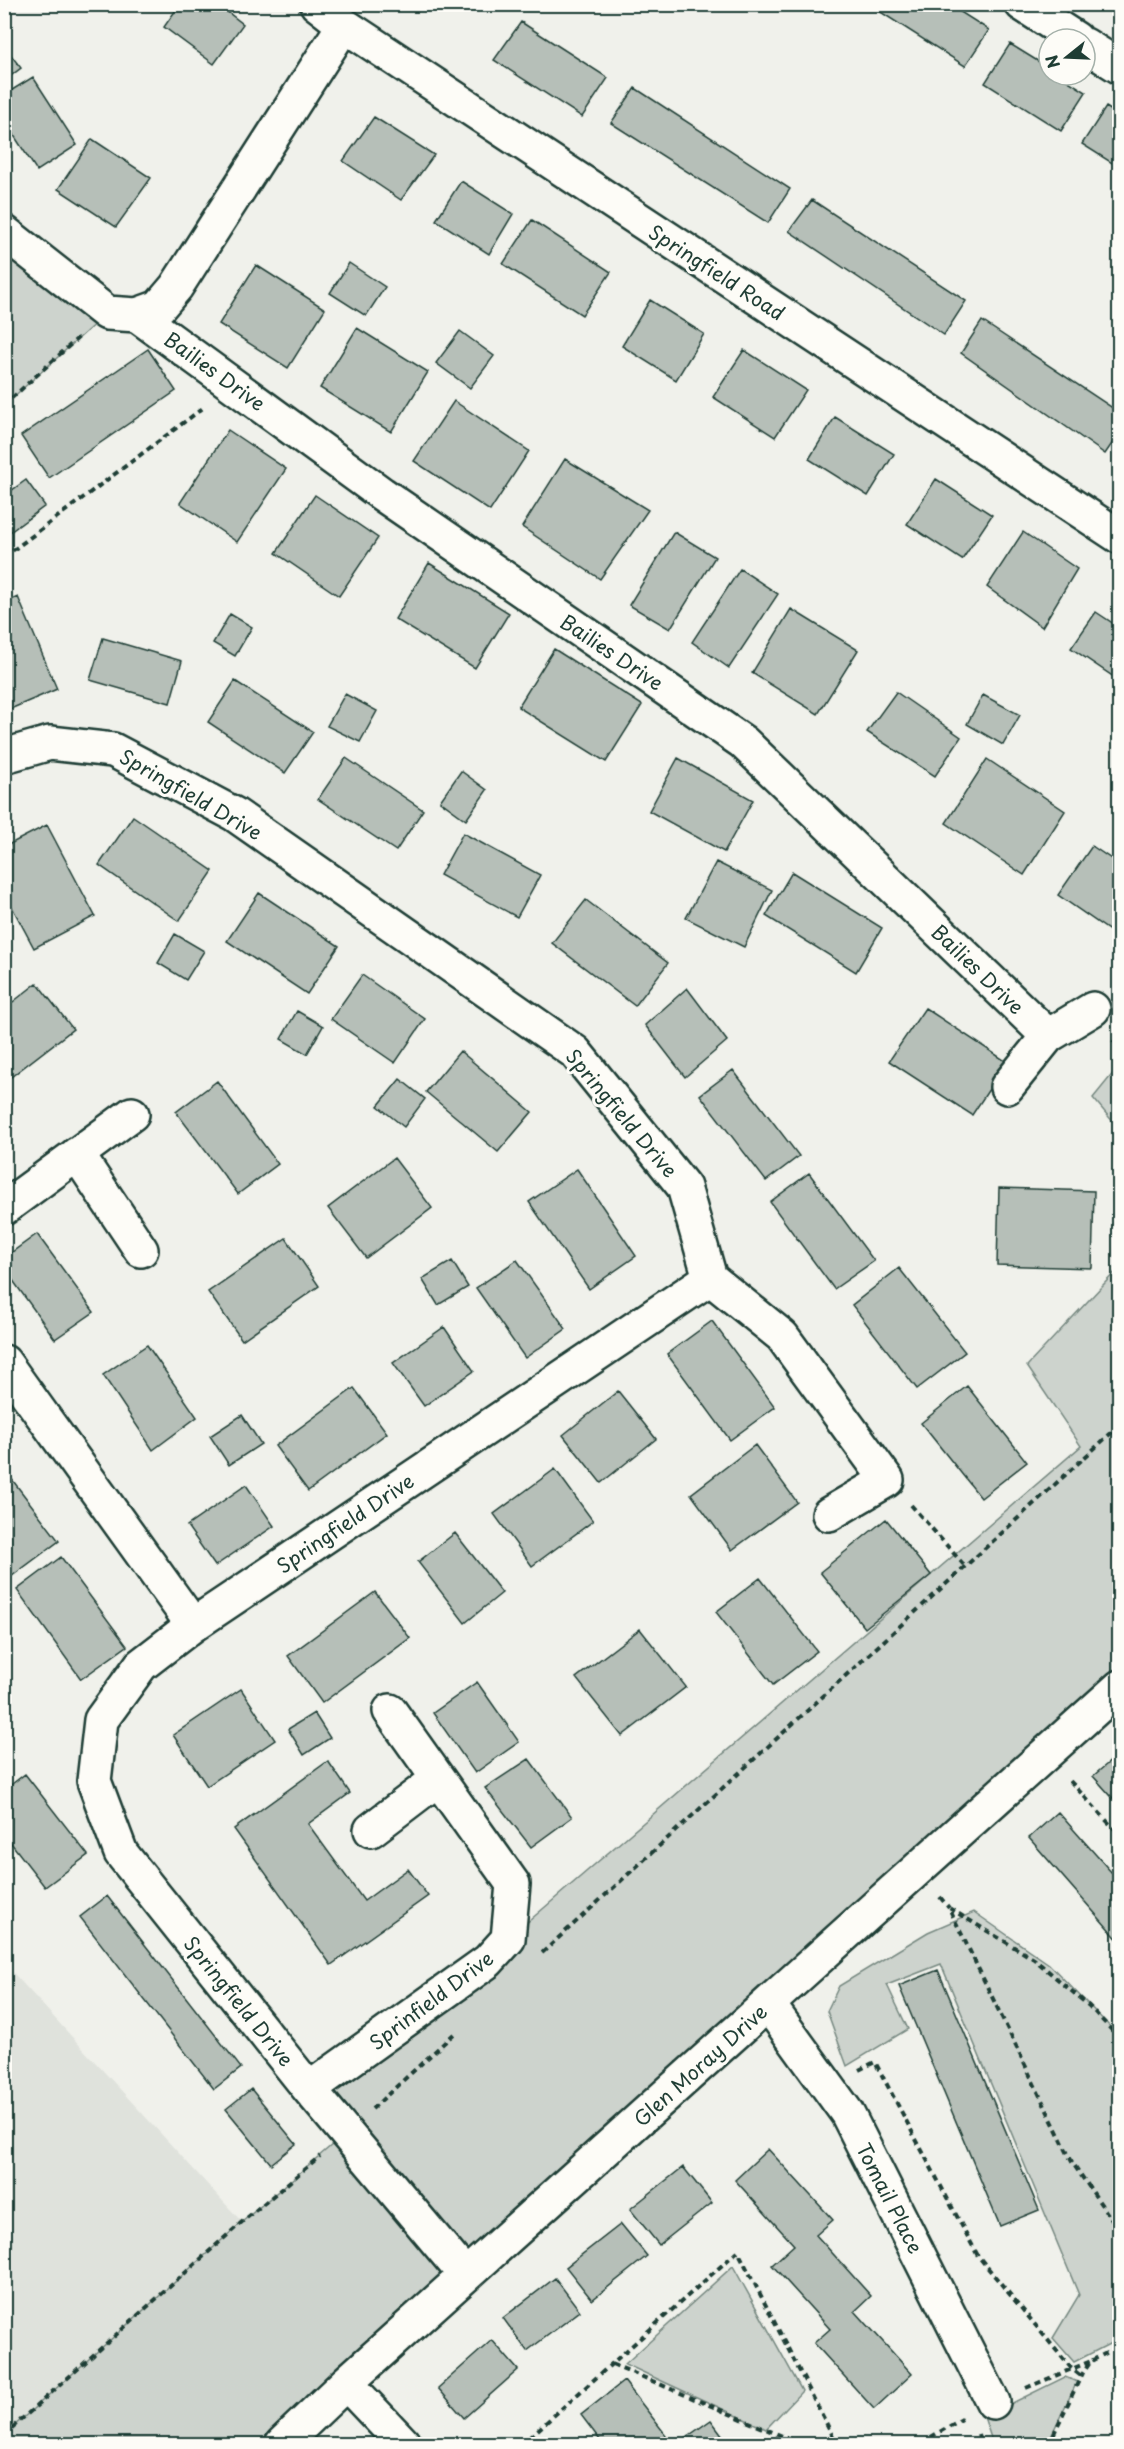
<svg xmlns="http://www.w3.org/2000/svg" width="1124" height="2449" font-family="'Playpen Sans',sans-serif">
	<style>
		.built { fill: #dfe2dc }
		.green { fill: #cdd3cd; stroke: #768880; stroke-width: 1.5 }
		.building { fill: #b6bfb8; stroke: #1f3d34; stroke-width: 1.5 }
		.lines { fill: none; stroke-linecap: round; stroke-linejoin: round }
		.minor-casing { stroke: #1f3d34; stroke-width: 38 }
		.path { stroke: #1f3d34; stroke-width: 4; stroke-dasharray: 6 4.5; stroke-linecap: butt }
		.minor { stroke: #fdfcf7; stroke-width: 33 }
		.labels { text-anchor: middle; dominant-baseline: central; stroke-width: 6; stroke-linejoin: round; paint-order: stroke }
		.street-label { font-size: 20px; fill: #1f3d34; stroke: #fdfcf7 }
	</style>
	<rect width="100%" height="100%" fill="#f0f1eb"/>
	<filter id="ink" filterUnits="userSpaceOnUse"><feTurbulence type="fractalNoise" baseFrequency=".0167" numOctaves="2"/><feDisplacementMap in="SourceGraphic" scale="12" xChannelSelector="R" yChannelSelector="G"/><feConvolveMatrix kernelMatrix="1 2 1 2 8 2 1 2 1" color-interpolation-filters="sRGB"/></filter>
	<g filter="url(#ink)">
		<!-- built -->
		<path class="built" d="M5,1964L242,2222L5,2435H4Z"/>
		<!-- green -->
		<path class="green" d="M4,232L107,313L10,400L4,392Z
			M1119,1066V1129L1093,1098Z
			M1119,1268V1687L282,2444H5L4,2435L242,2222L346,2133L309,2089L508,1939L1081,1446L1027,1366Z
			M974,1912L1049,1964L1119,2036V2339L1074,2362L1053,2338L1079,2295L941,1964L887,1985L908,2029L847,2066L827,2011L839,1986L928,1932Z
			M733,2266L802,2391L766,2429L625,2364Z
			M1065,2377L1077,2382L1047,2444H993L984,2417Z"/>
		<!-- building -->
		<path class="building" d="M180,4H217L243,24L214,64L164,27Z
			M868,4H948L989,30L965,66Z
			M521,22L608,78L582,117L494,60Z
			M1010,44L1049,68V75H1059L1086,92L1061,131L985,83Z
			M4,46L21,68L4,81Z
			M33,77L77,145L37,171L4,120V95Z
			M635,88L790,189L768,223L611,123Z
			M1106,107L1120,116V168L1082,144Z
			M374,117L434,155L401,200L343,161Z
			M92,139L151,178L116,227L58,189Z
			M461,181L513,214L489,254L436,220Z
			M812,200L966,301L944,335L789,231Z
			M532,220L611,272L582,315L503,264Z
			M349,263L385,287L366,316L330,293Z
			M256,265L325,309L288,368L219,324Z
			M650,300L704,334L676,380L622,346Z
			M982,321L1120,413V432L1105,454L961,353Z
			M357,328L428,372L391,432L320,388Z
			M460,331L494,356L470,388L436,363Z
			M148,349L176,391L49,478L21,436Z
			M744,350L806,390L775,437L713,397Z
			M454,401L529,451L490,511L414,461Z
			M835,417L894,454L868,496L809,459Z
			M228,430L286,469L237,542L180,503Z
			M565,459L648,510L600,579L522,527Z
			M936,479L992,515L962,560L907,524Z
			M26,480L45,506L10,532L4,525V496Z
			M315,495L378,538L339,596L276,553Z
			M674,532L715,557L670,629L629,605Z
			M1023,532L1077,569L1042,627L987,587Z
			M429,563L509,613L475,668L395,619Z
			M740,569L778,594L729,668L692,642Z
			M18,597L57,689L8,710L4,702V603Z
			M791,609L858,650L818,714L752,673Z
			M1096,612L1120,628V681L1071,648Z
			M230,614L252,627L235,656L213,643Z
			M103,638L182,661L170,703L90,680Z
			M554,649L642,705L606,762L518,707Z
			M235,681L313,732L285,773L208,722Z
			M896,692L961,737L935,776L867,732Z
			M345,694L377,711L360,742L327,726Z
			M983,695L1020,715L1003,745L967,724Z
			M346,758L423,810L396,851L318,799Z
			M678,758L753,800L724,852L649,811Z
			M987,759L1065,811L1024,875L946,823Z
			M461,771L487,790L466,820L440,801Z
			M133,816L213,871L179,921L99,865Z
			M47,825L95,916L34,948L4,892V847Z
			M463,833L540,875L517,917L440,875Z
			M1092,846L1120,865V938L1058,895Z
			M716,862L772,890L744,947L686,918Z
			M792,872L882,928L856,972L766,916Z
			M259,893L339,946L307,994L227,941Z
			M586,900L668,963L635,1006L552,943Z
			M175,934L204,951L186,980L158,963Z
			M362,975L425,1019L395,1063L331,1019Z
			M37,983L73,1029L7,1080L4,1077V1009Z
			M687,988L727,1041L685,1077L645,1025Z
			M925,1008L1007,1062L972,1115L889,1061Z
			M297,1011L323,1026L307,1054L281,1039Z
			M460,1051L532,1112L498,1152L426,1092Z
			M733,1070L799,1156L766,1181L700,1095Z
			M400,1079L425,1099L404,1127L378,1106Z
			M217,1081L278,1164L238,1194L176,1112Z
			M394,1158L432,1208L366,1258L328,1208Z
			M577,1169L636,1256L589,1289L529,1202Z
			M809,1173L874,1261L834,1289L770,1202Z
			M999,1188L1094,1191L1092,1268L997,1265Z
			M37,1234L94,1312L55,1339L4,1268V1258Z
			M286,1238L319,1286L242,1340L208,1292Z
			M517,1260L566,1329L525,1358L476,1288Z
			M452,1261L468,1287L438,1305L422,1279Z
			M899,1268L965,1352L917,1389L852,1305Z
			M712,1321L775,1407L730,1440L667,1354Z
			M444,1327L474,1371L424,1406L393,1363Z
			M147,1345L197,1417L153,1450L103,1375Z
			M967,1386L1027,1462L981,1498L921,1423Z
			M354,1388L387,1433L308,1491L275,1446Z
			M618,1391L656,1439L601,1483L563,1435Z
			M242,1415L261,1444L229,1465L210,1436Z
			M755,1445L797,1502L732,1550L691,1494Z
			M4,1469L59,1541L8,1579L4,1575Z
			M555,1469L593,1521L532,1566L494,1514Z
			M246,1485L274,1526L215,1566L187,1526Z
			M886,1519L931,1575L865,1628L820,1572Z
			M455,1533L502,1593L465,1623L418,1562Z
			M61,1557L127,1646L81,1679L17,1590Z
			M760,1578L817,1651L773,1685L716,1612Z
			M375,1592L410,1638L322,1703L288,1656Z
			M640,1629L686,1687L622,1736L576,1678Z
			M477,1682L519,1742L475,1773L433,1713Z
			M241,1689L275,1740L207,1786L173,1735Z
			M314,1713L330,1738L304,1755L288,1729Z
			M1120,1753V1806L1093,1776Z
			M529,1759L572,1817L531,1847L485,1788Z
			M328,1761L350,1793L308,1824L364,1901L408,1869L428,1896L331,1965L234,1829Z
			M25,1774L88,1855L45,1887L4,1834V1790Z
			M1058,1812L1120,1882V1942L1029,1838Z
			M107,1896L241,2068L214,2089L80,1917Z
			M938,1970L1039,2210L1000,2226L899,1986Z
			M251,2089L296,2144L271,2164L226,2109Z
			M768,2149L833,2220L816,2235L871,2296L855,2311L912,2374L874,2409L814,2343L830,2329L772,2265L794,2245L735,2180Z
			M683,2167L712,2203L659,2245L630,2209Z
			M621,2224L647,2256L592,2300L566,2267Z
			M555,2278L580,2311L527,2351L503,2318Z
			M492,2340L518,2370L464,2418L438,2388Z
			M624,2381L666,2435L653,2444H603L581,2415Z
			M711,2420L729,2444H677Z"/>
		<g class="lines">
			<defs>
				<path id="minor" d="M317,4L344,25L1120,537
					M1022,4L1076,39
					M1085,45L1120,67
					M4,232L107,313L137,315L159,307L176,287L344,25
					M137,315L382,494L743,742L1048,1036L1093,1009
					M4,756L50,743L113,750L234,814L575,1052L684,1187L710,1278L193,1625L141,1665L101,1720L94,1781L121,1853L309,2089L465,2275
					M1007,1087L1048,1036
					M77,1154L141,1250
					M4,1208L132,1114
					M710,1278L782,1336L887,1480L829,1514
					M4,1362L193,1625
					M371,1830L438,1779
					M768,2004L847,2113L993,2402
					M309,2089L488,1961L508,1939L513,1884L390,1711
					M346,2383L404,2444
					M282,2444L346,2383L1120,1687"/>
			</defs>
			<!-- minor casing -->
			<use href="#minor" class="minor-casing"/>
			<!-- path -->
			<path class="path" d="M4,392L10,400
				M4,405L79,337
				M4,557L203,408
				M1113,1040L1120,1049
				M911,1505L964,1565
				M1070,1781L1120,1835
				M940,1897L949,1908
				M542,1953L1120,1425
				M1120,2039L1089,2006L1034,1959L949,1908L1072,2162L1120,2232
				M859,2070L875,2062L978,2256L1071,2368L1081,2376
				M372,2109L457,2031
				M612,2364L801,2444
				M1026,2388L1091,2361
				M978,2434L981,2444
				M4,2435L242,2222L320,2156
				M522,2444L738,2251L837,2444
				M923,2444L931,2437L962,2419
				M1049,2444L1081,2376L1091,2361L1120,2346"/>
			<!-- minor -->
			<use href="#minor" class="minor"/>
		</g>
	</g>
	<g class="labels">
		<!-- street labels -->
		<g class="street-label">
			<text transform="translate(717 272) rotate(33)">Springfield Road</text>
			<text transform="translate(215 371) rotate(36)">Bailies Drive</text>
			<text transform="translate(612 652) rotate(34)">Bailies Drive</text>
			<text transform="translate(191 794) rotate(30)">Springfield Drive</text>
			<text transform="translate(978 969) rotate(44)">Bailies Drive</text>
			<text transform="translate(622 1113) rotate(50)">Springfield Drive</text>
			<text transform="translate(345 1523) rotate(-34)">Springfield Drive</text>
			<text transform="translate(431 2000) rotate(-37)">Sprinfield Drive</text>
			<text transform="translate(239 2001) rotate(51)">Springfield Drive</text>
			<text transform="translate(700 2065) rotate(-42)">Glen Moray Drive</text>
			<text transform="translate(890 2198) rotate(63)">Tomail Place</text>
		</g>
	</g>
	<!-- margin -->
	<rect width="1124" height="2449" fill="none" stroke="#fdfcf7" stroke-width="24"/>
	<rect x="12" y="12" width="1100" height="2425" fill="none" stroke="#1f3d34" stroke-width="2" filter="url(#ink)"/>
	<!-- north arrow -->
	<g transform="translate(1067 57) rotate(252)"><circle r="28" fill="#fdfcf7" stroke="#a4b0a9" stroke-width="1.5"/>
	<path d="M0-4.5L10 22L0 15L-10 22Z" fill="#1f3d34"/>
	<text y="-9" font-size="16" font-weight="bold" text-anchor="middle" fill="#1f3d34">N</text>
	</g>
</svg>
